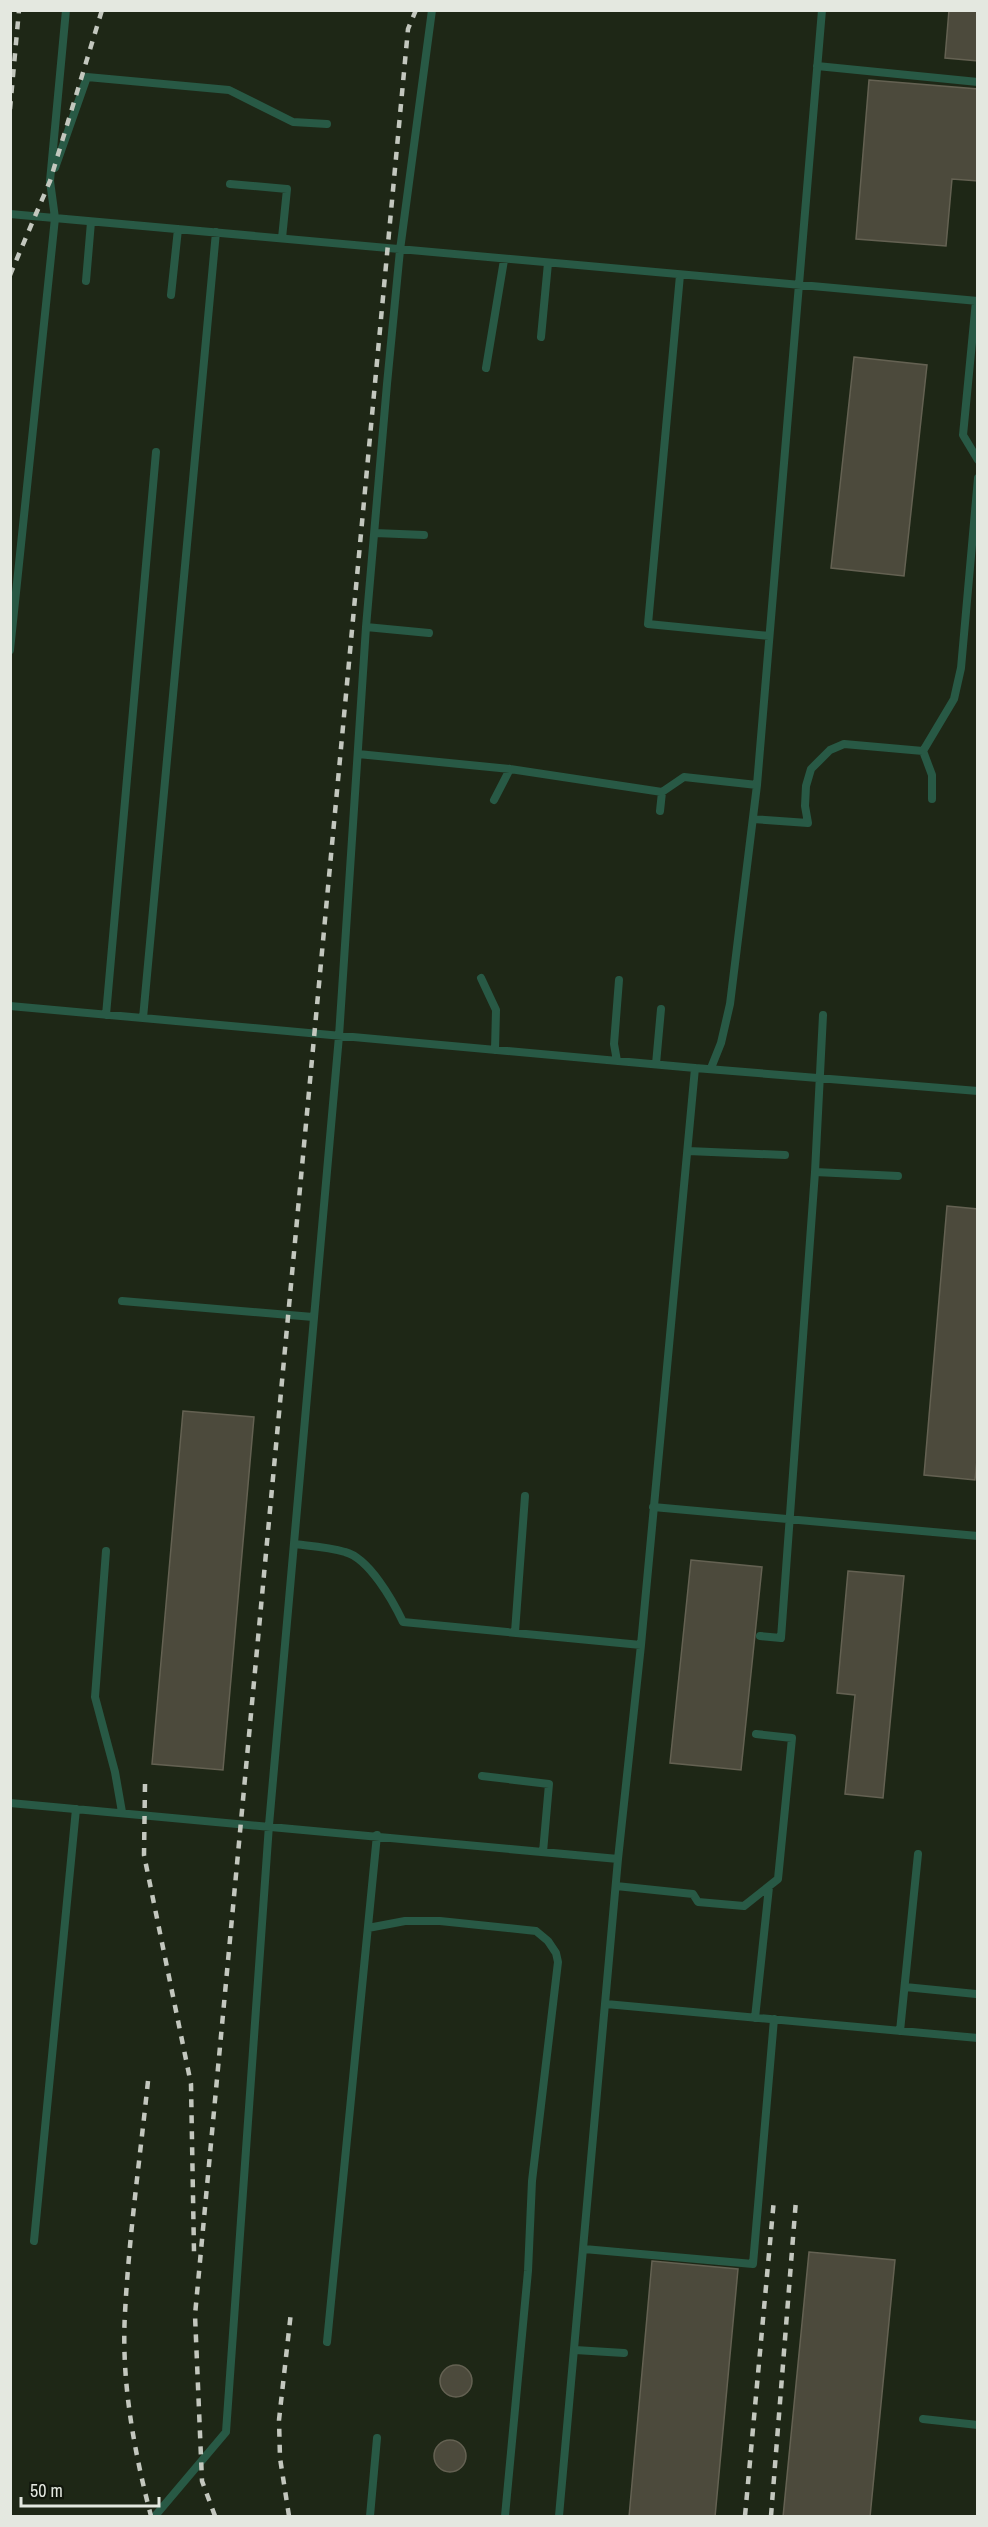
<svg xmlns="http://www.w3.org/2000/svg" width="988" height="2527" font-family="'Archivo Narrow',sans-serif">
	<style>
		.built { fill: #1e2716 }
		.building { fill: #4c4a3c; stroke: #646152; stroke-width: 1.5 }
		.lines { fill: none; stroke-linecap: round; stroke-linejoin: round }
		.service { stroke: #285945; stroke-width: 8 }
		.rail { stroke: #c3c7be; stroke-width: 4.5; stroke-dasharray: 8 8; stroke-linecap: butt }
	</style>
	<rect width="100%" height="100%" fill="#1a2015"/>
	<!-- built -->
	<path class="built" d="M11,11H977V2516H11Z"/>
	<!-- building -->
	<path class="building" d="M949,10H978V61L945,58Z
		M869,80L978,89V181L952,179L946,246L856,239Z
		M854,357L927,365L904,576L831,568Z
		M947,1206L978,1209V1450L975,1480L924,1475Z
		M183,1411L254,1417L223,1770L152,1764Z
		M691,1560L762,1567L741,1770L670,1763Z
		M848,1571L904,1576L883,1798L845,1794L855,1695L837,1693Z
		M809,2252L895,2260L870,2517H783Z
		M652,2261L738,2269L715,2517H629Z
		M440 2381a16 16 0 1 1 32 0a16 16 0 1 1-32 0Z
		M434 2456a16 16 0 1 1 32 0a16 16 0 1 1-32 0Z"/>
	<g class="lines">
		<!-- service -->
		<path class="service" d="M817,66L978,82
			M55,168L87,77L229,90L293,122L327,124
			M230,184L287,189L282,238
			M10,214L978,301
			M680,275L648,624L769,636
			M86,281L91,222
			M171,295L178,229
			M976,301L963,435L978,460
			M541,337L548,263
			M486,368L504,260
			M375,533L424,535
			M366,627L429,633
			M10,650L55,218L50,181L66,10
			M923,751L954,699L961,668L978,478
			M358,754L510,769L662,792
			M494,800L510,769
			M660,811L662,792L684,777L757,785
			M753,819L808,823L805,806L806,786L811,769L830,750L844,744L923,751L932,775V799
			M481,978L496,1010L495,1050
			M10,1006L695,1068L978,1091
			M106,1015L156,452
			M143,1018L216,232
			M617,1061L614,1044L619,980
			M656,1064L661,1009
			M711,1068L721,1043L730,1004L757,785L822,10
			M688,1151L785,1155
			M815,1172L898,1176
			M122,1301L313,1317
			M653,1507L978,1536
			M294,1544C311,1546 329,1547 345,1552C369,1558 393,1601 403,1622L641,1645
			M106,1551L95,1697L115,1772L122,1812
			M515,1632L525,1496
			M760,1636L781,1638L815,1172L823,1015
			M482,1776L549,1784L543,1852
			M10,1803L618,1859
			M616,1886L693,1894L698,1902L744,1906L778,1879L792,1738L756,1734
			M368,1928L405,1921H440L536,1931L548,1941L556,1953L558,1962L532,2181L528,2271L505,2516
			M905,1987L976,1994
			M606,2004L978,2038
			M755,2018L769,1887
			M900,2031L918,1854
			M34,2241L76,1809
			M584,2249L753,2264L774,2019
			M327,2342L377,1835
			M575,2350L624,2353
			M923,2419L978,2425
			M155,2516L226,2432L269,1825L339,1036L366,627L387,384L400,250L432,10
			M370,2516L377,2438
			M559,2516L618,1859L641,1645L695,1068"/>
		<!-- rail -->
		<path class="rail" d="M10,109L19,10
			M10,275L50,181L102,10
			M145,1784L144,1855L191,2084L194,2252
			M148,2081C140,2158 129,2236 125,2313C121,2381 134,2451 151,2516
			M215,2516L202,2481L195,2315L408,29L416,10
			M289,2516L280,2458L279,2420L291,2312
			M745,2516L774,2199
			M771,2516L796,2200"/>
	</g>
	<!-- border -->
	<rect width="988" height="2527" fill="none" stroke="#e4e8e0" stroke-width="24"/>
	<!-- scale -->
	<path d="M21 2497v9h138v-9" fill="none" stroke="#e4e8e0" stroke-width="3"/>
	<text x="30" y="2497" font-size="18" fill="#e4e8e0" stroke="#11170c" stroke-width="4.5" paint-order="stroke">50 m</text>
</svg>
